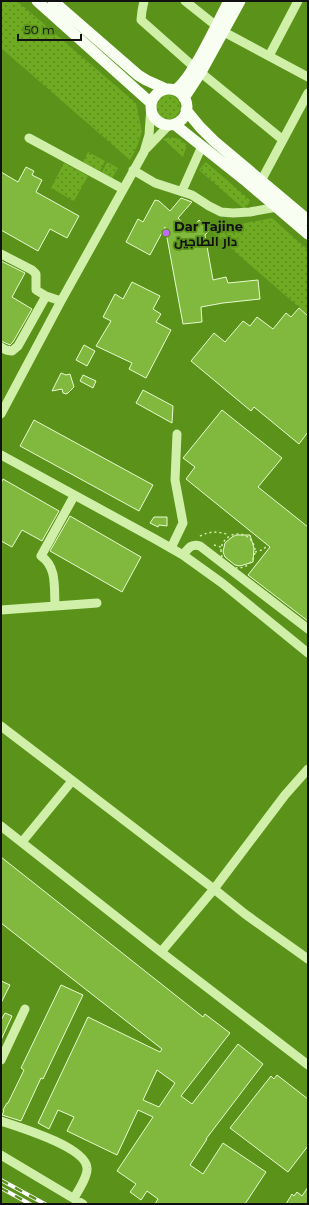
<svg xmlns="http://www.w3.org/2000/svg" width="309" height="1205" font-family="Montserrat,Cairo,sans-serif">
	<style>
		.grass { fill: url(#grass-dots) }
		.building { fill: #81b83e; stroke: #e8fbd0; fill-rule: evenodd }
		.lines { fill: none; stroke-linecap: round; stroke-linejoin: round }
		.path { stroke: #d0efa9; stroke-width: 1.5; stroke-dasharray: 2 3; stroke-linecap: butt }
		.minor { stroke: #d0efa9; stroke-width: 9 }
		.major { stroke: #f8fff2; stroke-width: 11 }
		.rail-casing { stroke: #fff; stroke-width: 4 }
		.rail { stroke: #5a921a; stroke-width: 2.5; stroke-dasharray: 8; stroke-linecap: butt }
		.poi-dot { fill: #c468ff; stroke: #5a921a; stroke-width: 1.5 }
		.labels { text-anchor: middle; dominant-baseline: central; stroke-width: 3.5; stroke-linejoin: round; paint-order: stroke }
		.poi-label { font-size: 13px; font-weight: bold; fill: #111; stroke: #5a921a; text-anchor: start }
	</style>
	<defs>
		<pattern id="grass-dots" width="8" height="8" patternUnits="userSpaceOnUse"><rect width="8" height="8" fill="#6eab23"/><path d="M2 2h.1M6 6h.1" fill="none" stroke="#598a1d" stroke-width="1.8" stroke-linecap="round"/></pattern>
	</defs>
	<rect width="100%" height="100%" fill="#5a921a"/>
	<!-- grass -->
	<path class="grass" d="M1,1H17L136,103L142,132L136,149L130,160L1,48Z
		M156 107a12 12 0 1 1 24 0a12 12 0 1 1-24 0Z
		M170,137L180,139L187,145L183,157L163,139Z
		M88,152L105,161L100,171L83,162Z
		M107,162L118,168L112,178L102,172Z
		M206,162L251,201L244,209L199,170Z
		M64,163L88,176L74,201L51,188Z
		M272,218L308,250V315L210,230Z"/>
	<!-- building -->
	<path class="building" d="M26,167L34,171L32,175L42,180L36,192L79,216L67,238L50,229L38,251L1,230V172L18,182Z
		M181,198L192,202L178,218L191,230L199,220L210,230L205,235L213,280L226,277L228,283L258,280L260,299L223,303L201,307L202,322L183,324L165,227L150,255L126,242L138,219L143,222L155,200L159,201L170,211Z
		M1,261L25,273L12,297L32,309L13,342L10,345L1,341Z
		M132,282L160,296L153,309L161,314L156,322L171,330L146,378L129,369L132,363L96,346L111,321L103,317L115,294L123,299Z
		M299,308L308,316V432L299,444L254,407L251,411L191,361L214,333L225,342L243,321L250,326L257,317L273,329L286,313L291,317Z
		M84,345L95,351L87,366L76,360Z
		M61,373L66,375L70,374L74,387L68,393L66,394L63,393L62,389L52,391Z
		M83,375L96,381L93,388L80,381Z
		M143,390L173,406L172,423L136,403Z
		M222,410L282,458L258,487L308,527V621L248,575L270,547L186,479L195,467L183,458Z
		M34,420L153,485L139,511L20,446Z
		M3,479L59,511L42,541L22,530L12,547L1,541V483Z
		M70,516L141,557L122,592L50,551Z
		M154,517H167V526L159,525L158,527L150,523Z
		M236,535H250L254,548L253,562L240,566L235,565L225,557L223,552L225,543L232,537Z
		M1,857L203,1017L205,1014L230,1033L181,1096L192,1104L238,1044L263,1064L206,1139H207L190,1165L203,1174L223,1143L266,1172L245,1204H155L158,1199L147,1191L141,1200L130,1192L136,1184L117,1171L153,1117L138,1110L117,1155L67,1131L74,1117L58,1110L49,1129L38,1123L88,1017L160,1052L162,1049L1,923ZM157,1070L175,1083L159,1107L143,1100Z
		M1,981L10,985L1,1003Z
		M61,985L83,995L43,1079L41,1078L21,1121L2,1115L4,1111L3,1110L7,1103H8L24,1070L21,1068Z
		M5,1013L12,1016L1,1040V1020Z
		M277,1075L308,1099V1146L288,1172L230,1128L271,1076L274,1079Z
		M308,1187V1204H286L292,1194L294,1196L297,1192L302,1196Z"/>
	<g class="lines">
		<!-- path -->
		<path class="path" d="M221 551a17 17 0 1 1 34 0a17 17 0 1 1-34 0Z
			M200,536C210,531 219,531 229,535
			M214,545L221,547
			M255,552L262,550L266,547"/>
		<!-- minor -->
		<path class="minor" d="M144,1L142,11L141,20L194,67L283,140
			M185,1L224,32L308,77
			M269,56L298,1
			M29,138L123,189
			M146,149L169,125
			M133,170L155,183L192,195L209,206L221,212L233,213L250,212L277,207
			M261,181L308,93
			M182,191L202,146
			M1,254L32,270L36,274V290L46,296L61,301
			M1,347L6,350L12,351L18,346L46,296
			M1,414L61,301L144,152L149,135L151,106
			M1,455L155,539L183,555L222,583L308,653
			M171,548L183,523L175,480L177,434
			M183,555C188,549 191,543 200,546L308,629
			M55,605C54,587 57,567 41,556L74,496
			M1,610L97,603
			M1,726L214,889L245,914L308,959
			M1,826L161,952L308,1065
			M22,842L72,781
			M161,952L214,889L285,795L308,769
			M1,1060L25,1009
			M1,1121C19,1127 86,1147 87,1168C88,1176 78,1191 74,1198
			M1,1155L83,1204"/>
		<!-- major -->
		<path class="major" d="M37,1L151,103
			M53,1L138,75L146,80L166,89
			M151 107a18 18 0 1 1 36 0a18 18 0 1 1-36 0Z
			M175,90C192,80 218,21 229,1
			M184,98L201,72L240,1
			M186,110L200,127L214,141L308,220
			M174,124L247,182L308,234"/>
		<defs>
			<path id="rail" d="M1,1180L45,1204
				M1,1188L30,1204"/>
		</defs>
		<!-- rail casing -->
		<use href="#rail" class="rail-casing"/>
		<!-- rail -->
		<use href="#rail" class="rail"/>
	</g>
	<!-- markers -->
	<circle class="poi-dot" cx="166" cy="233" r="4"/>
	<g class="labels">
		<!-- poi labels -->
		<g class="poi-label">
			<text x="174" y="226">Dar Tajine<tspan x="174" dy="15">دار الطاجين</tspan></text>
		</g>
	</g>
	<!-- border -->
	<rect width="309" height="1205" fill="none" stroke="#111111" stroke-width="4"/>
	<!-- scale -->
	<path d="M18 34v6h63v-6" fill="none" stroke="#111111" stroke-width="2"/>
	<text x="24" y="34" font-size="12" fill="#111111" stroke="#5a921a" stroke-width="3" paint-order="stroke">50 m</text>
</svg>
